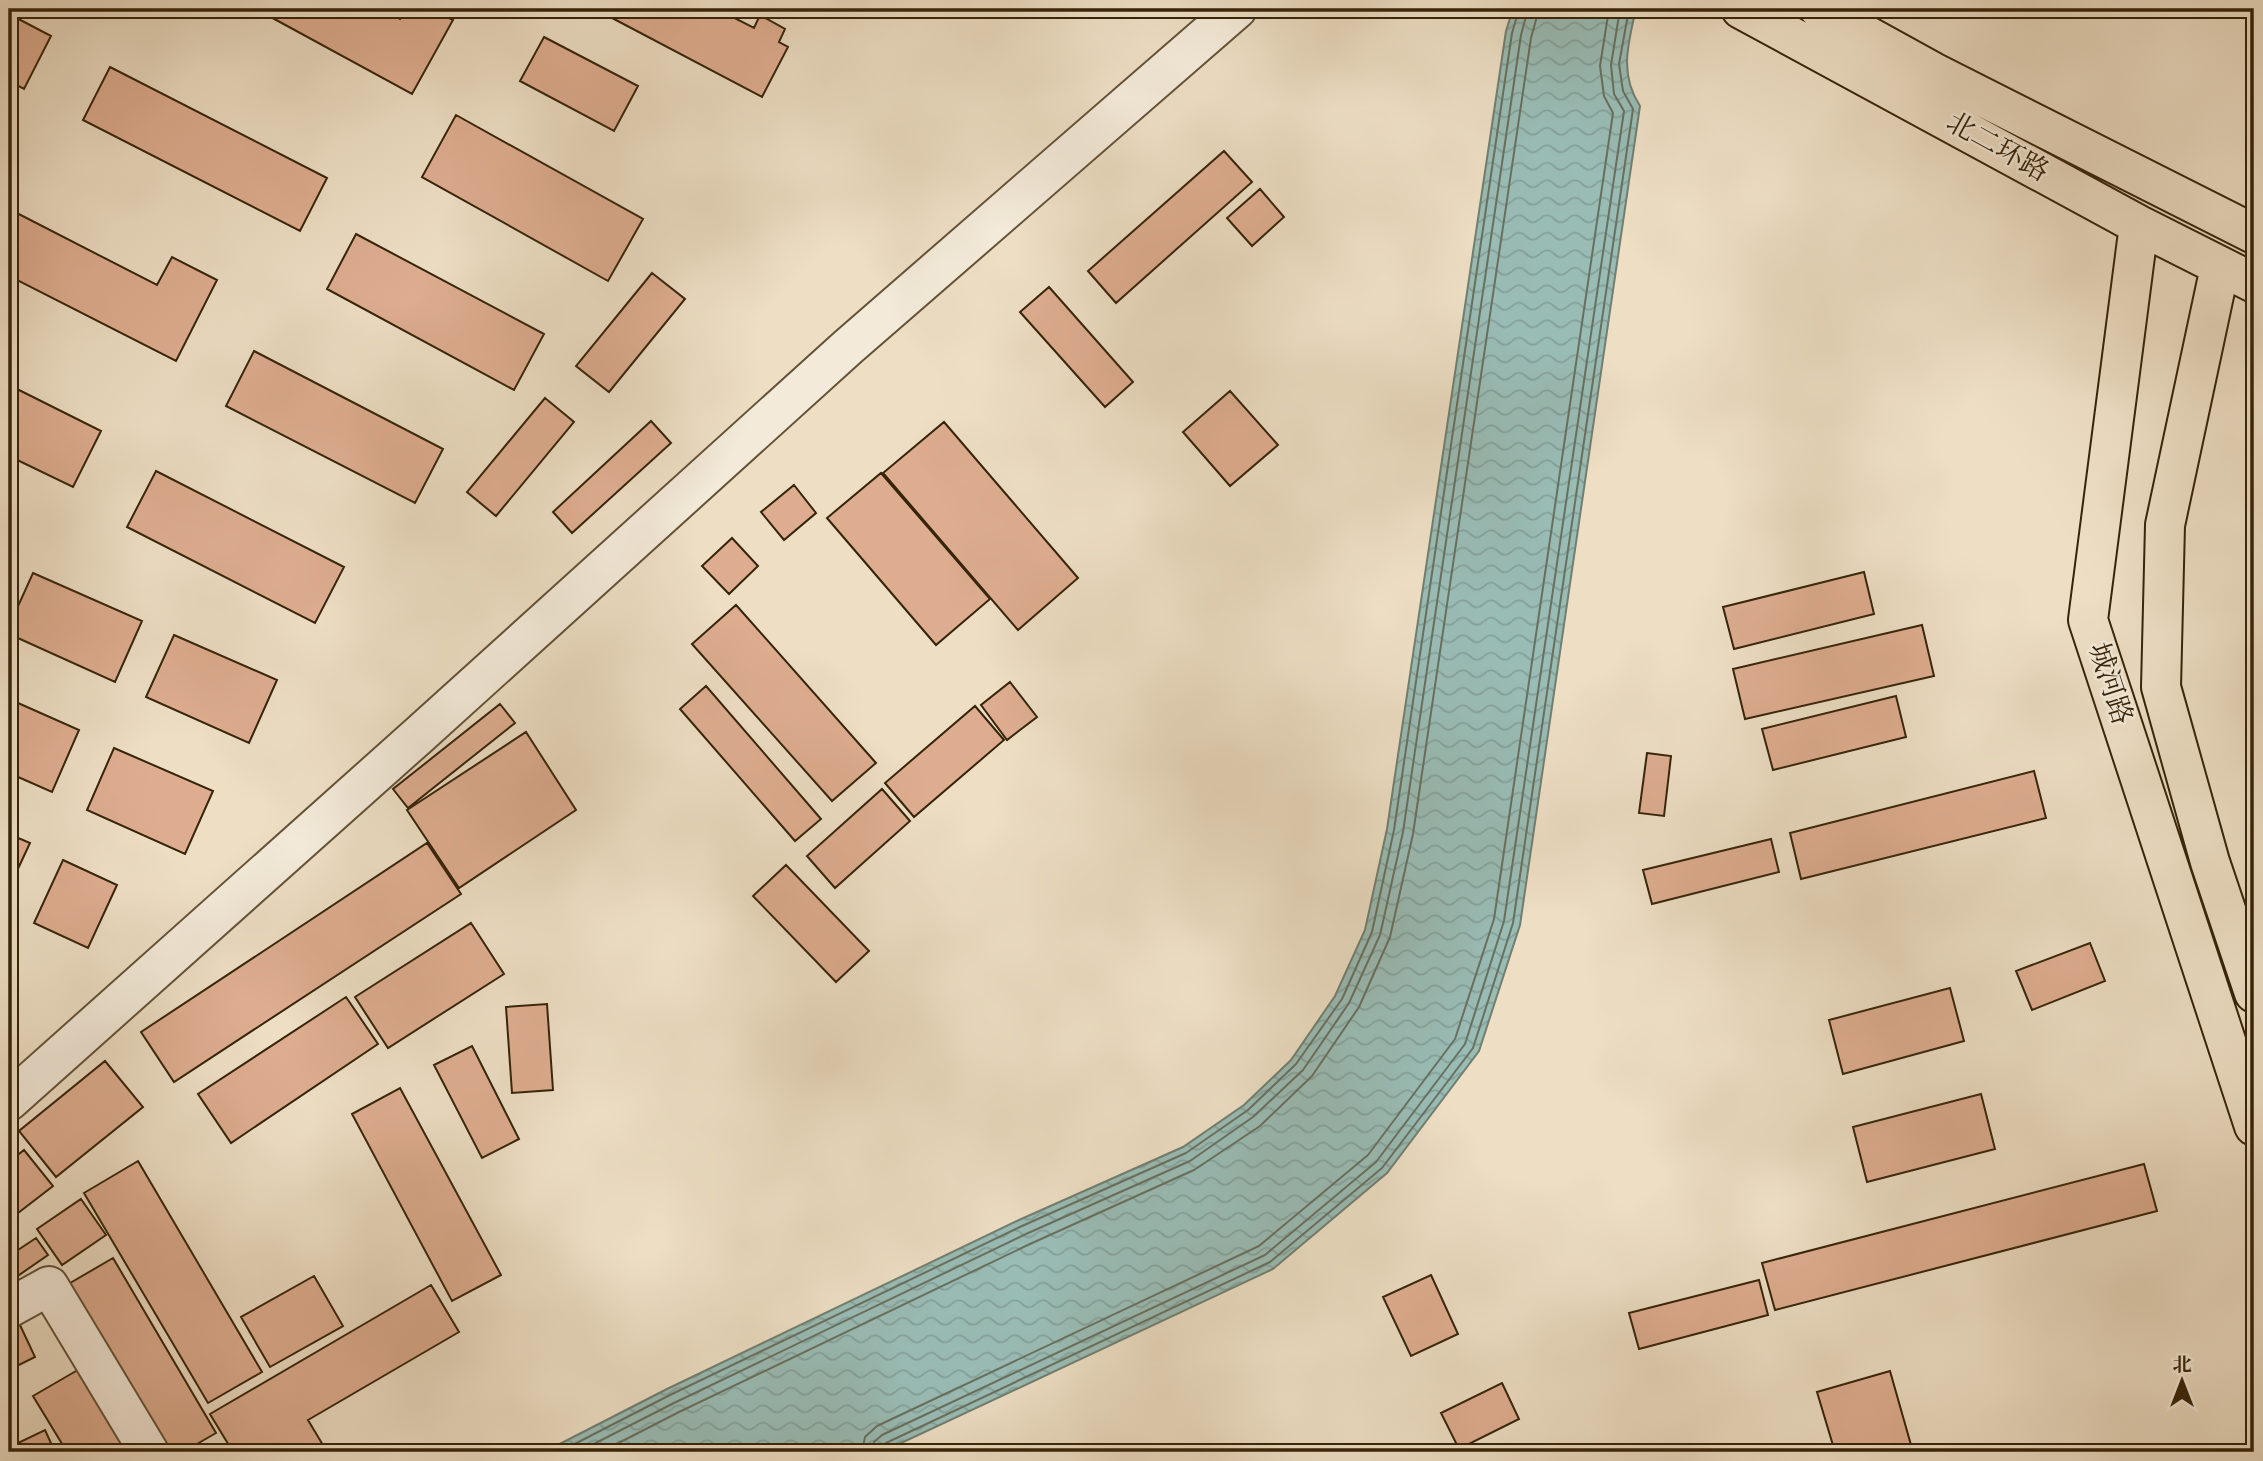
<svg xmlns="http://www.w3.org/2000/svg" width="2263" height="1461" font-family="'IM FELL English','Noto Serif SC',serif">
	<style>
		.water { fill: url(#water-waves); stroke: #717f70; stroke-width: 2 }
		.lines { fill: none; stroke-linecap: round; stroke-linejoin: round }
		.shore { stroke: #68705f; stroke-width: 2 }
		.building { fill: #dead90; stroke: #362409; stroke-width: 2 }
		.minor-casing { stroke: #645238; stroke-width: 42 }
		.major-casing { stroke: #362409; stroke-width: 42 }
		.minor { stroke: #f3ead9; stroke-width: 38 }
		.major { stroke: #eddec4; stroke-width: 38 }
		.labels { text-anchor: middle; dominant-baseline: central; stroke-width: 5; stroke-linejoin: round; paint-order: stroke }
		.street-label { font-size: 28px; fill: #362409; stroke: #f3ead9 }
	</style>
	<defs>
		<pattern id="water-waves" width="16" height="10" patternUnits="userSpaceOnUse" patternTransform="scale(1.75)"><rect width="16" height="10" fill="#99bcb5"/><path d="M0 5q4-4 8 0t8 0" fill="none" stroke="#84a19a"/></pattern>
	</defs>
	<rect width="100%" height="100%" fill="#eddec4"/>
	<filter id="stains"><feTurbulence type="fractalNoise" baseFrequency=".00286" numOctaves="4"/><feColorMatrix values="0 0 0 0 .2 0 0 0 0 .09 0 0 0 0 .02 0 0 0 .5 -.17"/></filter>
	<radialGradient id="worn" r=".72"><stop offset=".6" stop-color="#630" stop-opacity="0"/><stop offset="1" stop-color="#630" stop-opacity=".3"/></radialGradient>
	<!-- water -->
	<path class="water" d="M1513,9H1636C1628,44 1619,74 1640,106L1520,925L1479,1051L1387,1173L1273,1269L882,1452H544L667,1389L1019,1220L1183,1147L1244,1105L1291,1060L1335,996L1365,930L1387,829L1506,31Z"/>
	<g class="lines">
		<!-- shore -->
		<path class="shore" d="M559,1452L670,1395L1022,1226L1186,1153L1248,1110L1296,1064L1342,999L1372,932L1394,830L1512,33L1519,9
			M578,1452L674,1403L1026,1234L1190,1161L1253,1117L1303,1070L1349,1003L1380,935L1403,832L1521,35L1528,9
			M601,1452L679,1412L1030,1244L1194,1170L1260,1126L1312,1076L1359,1007L1390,937L1413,834L1531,38L1539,9
			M862,1452L865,1437L877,1426L1259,1246L1368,1155L1455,1039L1494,919L1613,113L1604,96L1600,66L1609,9
			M872,1452L874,1442L882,1435L1265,1255L1376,1162L1465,1044L1504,921L1624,111L1614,94L1611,65L1620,9
			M881,1452L882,1446L886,1443L1270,1262L1382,1168L1473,1048L1513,923L1633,109L1623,91L1619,64L1629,9"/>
	</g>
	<!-- building -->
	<path class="building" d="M256,9H381L400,19L406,9H432L453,20L412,94Z
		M595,9H717L754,28L760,15L785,29L779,42L788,47L762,97Z
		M9,14L51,36L24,89L9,81Z
		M544,37L638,86L614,131L520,81Z
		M110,67L327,178L300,231L83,120Z
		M456,115L643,219L608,281L422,177Z
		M1224,151L1252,182L1116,303L1088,271Z
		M1260,189L1284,217L1252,246L1227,218Z
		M9,209L157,285L172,257L217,280L176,361L9,276Z
		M356,234L544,334L514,390L327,289Z
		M652,273L685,299L609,392L576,366Z
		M1049,287L1133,382L1105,407L1020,312Z
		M254,351L443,449L415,503L226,406Z
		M9,385L101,431L73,487L9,456Z
		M1230,391L1278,445L1230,486L1183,432Z
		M545,398L574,422L496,516L467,492Z
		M651,421L671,443L572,533L553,512Z
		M944,422L1078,578L1018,630L883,473Z
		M156,471L344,567L315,623L127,527Z
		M881,473L990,599L936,645L827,518Z
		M794,485L816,513L784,540L761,512Z
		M732,538L758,566L729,594L702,566Z
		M1864,572L1874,614L1734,649L1723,607Z
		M33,573L142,621L115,682L9,634V626Z
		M736,605L876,763L832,801L692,644Z
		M1922,625L1934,676L1745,719L1733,669Z
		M174,635L277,680L249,743L146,697Z
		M1010,682L1037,717L1007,740L981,705Z
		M706,686L821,819L795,841L680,709Z
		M1896,696L1906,737L1773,770L1762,729Z
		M9,699L79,730L52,792L9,773Z
		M500,704L515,723L408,808L393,789Z
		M975,706L1004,740L914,817L885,783Z
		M526,732L576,810L459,888L407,810Z
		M114,748L213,791L185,854L87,810Z
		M1647,753L1671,756L1664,816L1639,813Z
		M2034,771L2046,818L1801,879L1790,833Z
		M882,789L910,821L835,888L807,856Z
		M9,834L30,843L9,888Z
		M1771,839L1779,872L1652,904L1643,870Z
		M427,843L461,894L174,1082L141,1032Z
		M63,860L117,885L88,948L34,923Z
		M786,865L869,951L836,982L753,896Z
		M471,923L504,974L388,1048L355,997Z
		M2090,943L2105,981L2032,1010L2016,971Z
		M1950,988L1964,1041L1843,1074L1829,1020Z
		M346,997L378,1044L231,1143L198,1094Z
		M547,1004L553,1090L512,1093L506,1007Z
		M472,1046L519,1139L482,1158L434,1065Z
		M105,1061L143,1107L56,1177L19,1131Z
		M400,1088L501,1275L452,1301L352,1114Z
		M1981,1094L1995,1149L1867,1182L1853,1127Z
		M24,1150L53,1186L9,1220V1162Z
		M138,1161L262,1372L208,1403L84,1193Z
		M2144,1164L2157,1211L1775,1310L1762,1263Z
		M81,1199L106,1235L62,1265L37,1229Z
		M36,1238L48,1255L9,1282V1256Z
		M113,1258L216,1433L183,1452H163L65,1286Z
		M1431,1275L1458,1334L1411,1356L1383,1297Z
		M314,1276L343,1326L270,1367L241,1317Z
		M1759,1280L1768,1315L1639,1349L1629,1313Z
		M431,1285L459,1332L308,1420L323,1445L310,1452H233L210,1414Z
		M20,1325L35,1357L9,1370V1330Z
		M83,1367L134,1452H67L33,1396Z
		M1890,1371L1913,1452H1835L1817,1392Z
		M1502,1383L1519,1419L1459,1449L1441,1413Z
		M9,1421L18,1441L9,1445Z
		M45,1430L55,1452H22L18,1443Z"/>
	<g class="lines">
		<defs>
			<path id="minor" d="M9,1101L418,736L848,347L1237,9
				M9,1308L49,1286L149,1452"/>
			<path id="major" d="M1741,9L2139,225L2254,283
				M1819,9L1933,72L2254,234
				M2139,225L2088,620L2254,1126
				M2220,267L2165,525L2161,687L2210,862L2254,993"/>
		</defs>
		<!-- minor casing -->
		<use href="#minor" class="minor-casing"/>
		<!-- major casing -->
		<use href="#major" class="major-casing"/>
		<!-- minor -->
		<use href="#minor" class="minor"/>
		<!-- major -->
		<use href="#major" class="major"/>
	</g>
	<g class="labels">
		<!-- street labels -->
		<g class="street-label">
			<text transform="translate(1997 148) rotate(29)">北二环路</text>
			<text transform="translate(2109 684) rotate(72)">城河路</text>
		</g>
	</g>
	<!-- margin -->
	<rect width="2263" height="1461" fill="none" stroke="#eddec4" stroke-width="35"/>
	<rect x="10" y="10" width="2242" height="1440" fill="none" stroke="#362409" stroke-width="3.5"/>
	<rect x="18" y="18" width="2228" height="1426" fill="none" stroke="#362409" stroke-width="2"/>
	<!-- north arrow -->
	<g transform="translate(2182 1381)" stroke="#f3ead9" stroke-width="5" paint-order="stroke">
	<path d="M0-5L12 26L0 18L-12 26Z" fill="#362409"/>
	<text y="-10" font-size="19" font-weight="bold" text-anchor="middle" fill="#362409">北</text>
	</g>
	<rect width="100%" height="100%" filter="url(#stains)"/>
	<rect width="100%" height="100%" fill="url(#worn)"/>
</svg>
